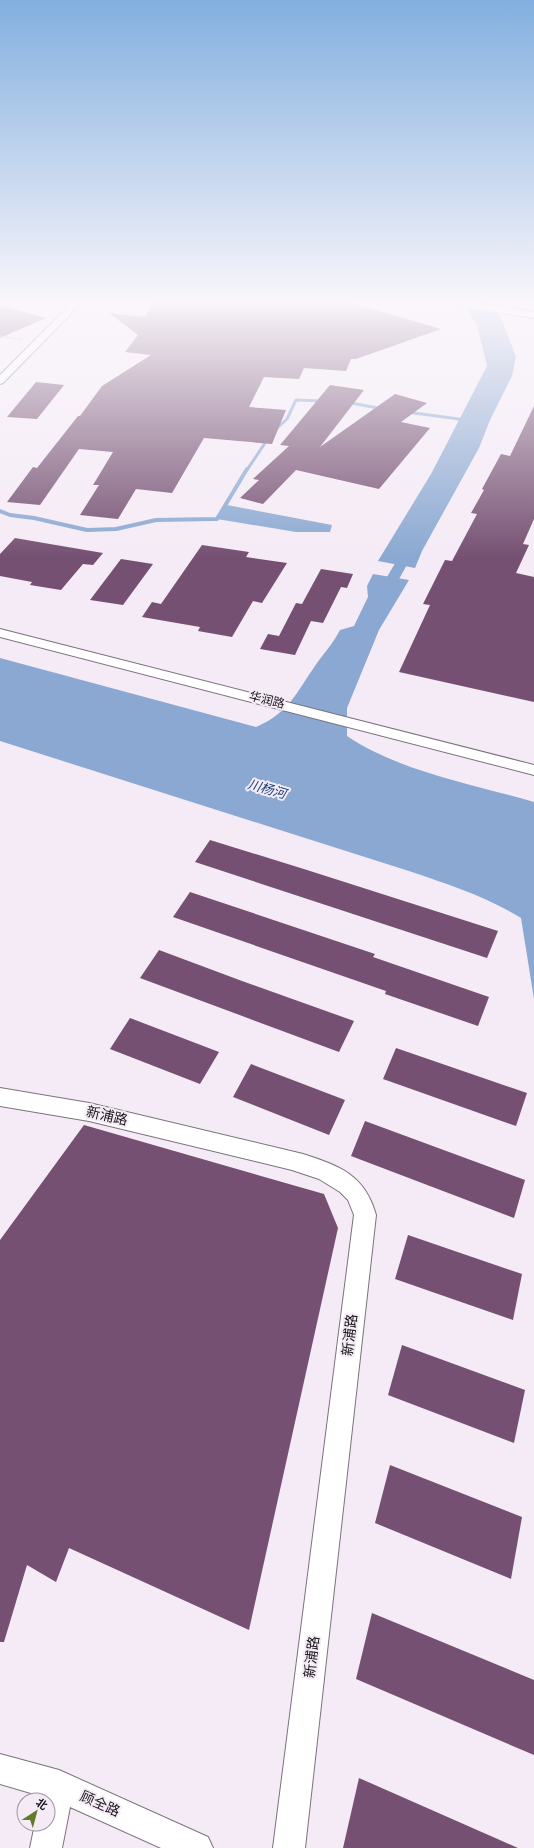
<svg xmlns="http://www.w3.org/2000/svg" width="534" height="1848" font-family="Rubik,'Noto Sans SC',sans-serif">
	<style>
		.water { fill: #8aa8d1 }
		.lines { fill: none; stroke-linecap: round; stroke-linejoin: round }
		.stream-far1 { stroke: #8aa8d1; stroke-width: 3 }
		.stream { stroke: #8aa8d1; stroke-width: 4 }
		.canal { fill: #8aa8d1; fill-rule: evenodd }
		.building { fill: #755072 }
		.street-casing { stroke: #7b727c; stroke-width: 2 }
		.secondary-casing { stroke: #7b727c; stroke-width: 2 }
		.path { stroke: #a79fa8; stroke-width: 1.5; stroke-dasharray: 1.5 1.5; stroke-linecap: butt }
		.street { fill: #fff; fill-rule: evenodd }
		.secondary { fill: #fff; fill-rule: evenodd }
		.labels { text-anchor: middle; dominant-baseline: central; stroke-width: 4; stroke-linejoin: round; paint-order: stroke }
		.street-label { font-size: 12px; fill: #181519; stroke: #f5ebf6 }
		.water-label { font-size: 13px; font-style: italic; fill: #1a4074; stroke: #f5ebf6 }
		.near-street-label { font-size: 14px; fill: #181519; stroke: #f5ebf6 }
	</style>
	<rect width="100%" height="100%" fill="#f5ebf6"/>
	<!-- water -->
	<path class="water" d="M460,299H491L502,320L516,357L512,376L490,420L479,448L422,551L415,568L378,561L431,474L487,366L477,325Z
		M227,505L332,525L330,532H296L217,519Z
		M373,574L409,580L379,630L347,708V736C401,772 472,784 534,802V999L521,918C487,897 450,885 412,872L0,741V658L256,727C289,713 296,693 315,666C323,654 333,644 340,630L354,626L368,597L367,586Z"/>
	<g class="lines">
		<!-- stream-far1 -->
		<path class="stream-far1" d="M346,402L383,409
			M407,412L466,420
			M274,431L287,419L296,400L323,401
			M247,470L269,437"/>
		<!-- stream -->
		<path class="stream" d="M0,511L10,515L34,518L87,530L116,529L156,520L217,519L247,469"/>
		<!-- canal -->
		<path class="canal" d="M413,539L419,543L388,599L386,602H376L374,599L407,543Z"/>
	</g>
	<!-- building -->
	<path class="building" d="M155,299H337L441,329L356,359H351L346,371L304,368L299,379L264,377L249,407L286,410L272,444L204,438L172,493L136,489L118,519L80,515L99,485H93L113,452L79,449L40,505L7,502L33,467L37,468L78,416H80L102,386L151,355L125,352L138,335L109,313L145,317Z
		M0,305L46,318L0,338Z
		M36,382L64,385L37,419L7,417Z
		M330,385L364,390L320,447L395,394L427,403L401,422L430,428L379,489L296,470L263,504L240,498L259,480L253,479L289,446L280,445Z
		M534,406V519L523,544L529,545L516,573L534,577V702L399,672L430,605L423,604L445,560L452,561L477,514L471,513L484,490L482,489L501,454L510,456Z
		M15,538L44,543L103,553L93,565L83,564L61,590L30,585L32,582L0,576V554Z
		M202,545L249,552L246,557L287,563L262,603L253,601L232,637L198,631L200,627L142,617L152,602L161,604Z
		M121,559L153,564L123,605L90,600Z
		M321,569L353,574L347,588L341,587L323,623L311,621L295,655L260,649L268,634L279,636L296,603L302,604Z
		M210,840L307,870L498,931L487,958L195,862Z
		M190,892L375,954L373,957L489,997L478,1026L385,994L386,991L173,917Z
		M159,950L242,981L354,1021L339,1052L140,978Z
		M130,1018L219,1052L200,1084L110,1049Z
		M396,1048L527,1093L516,1126L383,1079Z
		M251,1064L345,1100L329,1135L233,1097Z
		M365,1121L525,1180L514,1218L351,1156Z
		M84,1125L324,1194L338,1228L249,1630L69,1548L56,1582L27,1565L4,1642H0V1240Z
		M408,1235L522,1274L513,1320L395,1279Z
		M402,1345L525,1390L514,1443L388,1395Z
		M390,1465L522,1517L511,1579L375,1523Z
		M372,1613L534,1680V1755L356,1679Z
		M359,1778L518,1848H343Z"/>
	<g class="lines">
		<defs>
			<path id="street" d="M76,299H85L3,383L0,384V375Z
				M0,629L534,765V775L0,637Z
				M0,1088L89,1103L303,1154C340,1166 365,1175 376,1215L305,1848H273L354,1215L348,1200L340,1192L319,1179L292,1170L89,1121L0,1106Z
				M0,1754L59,1770L208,1837L213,1848H161L70,1807L62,1848H30L35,1824H48V1800H40L41,1796L0,1784Z"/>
			<path id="secondary" d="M425,299H453L534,312V318L430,302Z"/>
		</defs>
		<!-- street casing -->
		<use href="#street" class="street-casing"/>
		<!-- secondary casing -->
		<use href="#secondary" class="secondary-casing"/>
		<!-- path -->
		<path class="path" d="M0,336L23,340"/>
		<!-- street -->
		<use href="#street" class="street"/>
		<!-- secondary -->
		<use href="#secondary" class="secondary"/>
	</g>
	<!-- sky -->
	<linearGradient id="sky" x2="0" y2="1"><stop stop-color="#82afdf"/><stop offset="0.54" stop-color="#faf6fb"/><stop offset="1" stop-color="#faf6fb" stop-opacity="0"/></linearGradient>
	<rect width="534" height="558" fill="url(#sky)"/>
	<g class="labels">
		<!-- street labels -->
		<g class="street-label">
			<text transform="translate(267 700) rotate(14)">华润路</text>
		</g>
		<!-- water labels -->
		<g class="water-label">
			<text transform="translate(267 789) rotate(16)">川杨河</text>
		</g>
		<!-- near-street labels -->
		<g class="near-street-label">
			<text transform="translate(107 1116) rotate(13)">新浦路</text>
			<text transform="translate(350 1335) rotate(-83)">新浦路</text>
			<text transform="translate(312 1657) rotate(-83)">新浦路</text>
			<text transform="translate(100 1804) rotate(24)">顾全路</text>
		</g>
	</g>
	<!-- north arrow -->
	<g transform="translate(36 1812) rotate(36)"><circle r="19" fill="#f5ebf6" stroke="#9d959e"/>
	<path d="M0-3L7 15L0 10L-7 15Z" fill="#637a2b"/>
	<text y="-6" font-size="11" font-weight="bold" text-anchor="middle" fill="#181519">北</text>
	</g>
</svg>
